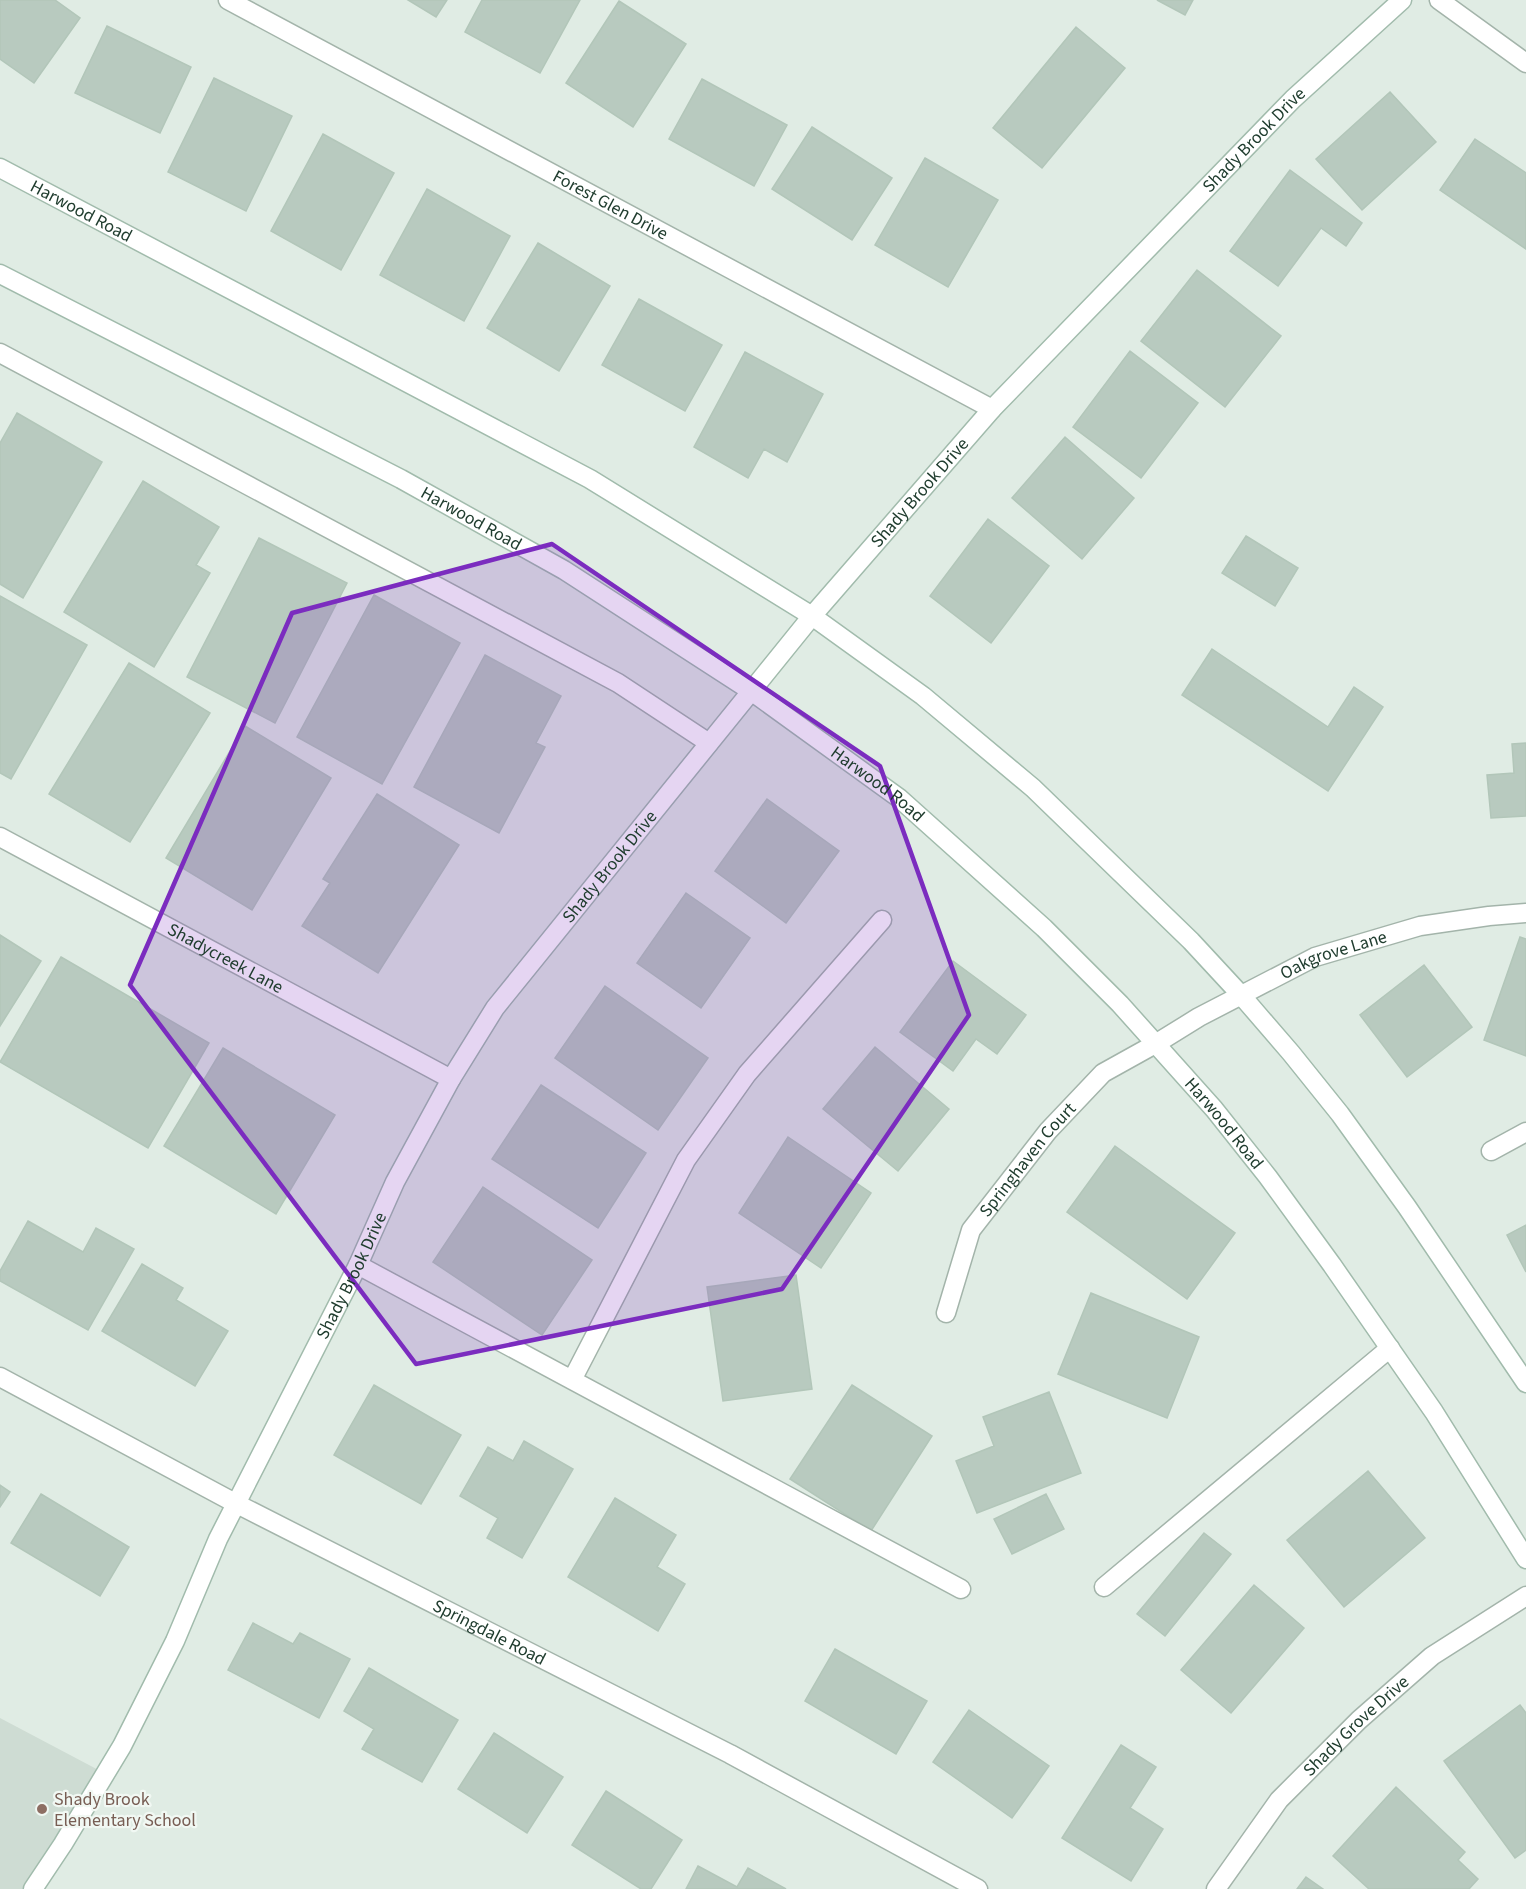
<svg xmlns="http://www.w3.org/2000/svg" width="1526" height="1889" font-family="'Source Sans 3',sans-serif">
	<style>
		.built { fill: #cedcd3 }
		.building { fill: #b8cabf; stroke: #b2c6b9; stroke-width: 1.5 }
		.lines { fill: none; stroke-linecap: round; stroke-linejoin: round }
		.lane-casing { stroke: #a3b4aa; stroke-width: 21 }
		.street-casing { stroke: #a3b4aa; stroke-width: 21 }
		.secondary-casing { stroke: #a1bbac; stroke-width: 21 }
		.lane { stroke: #fff; stroke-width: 18 }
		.street { stroke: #fff; stroke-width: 18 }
		.secondary { stroke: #fff; stroke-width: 18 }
		.marked { fill: #7b2cbf; fill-opacity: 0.2; stroke: #7b2cbf; stroke-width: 4.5; stroke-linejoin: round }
		.education-dot { fill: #8d6e63; stroke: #f1f8f3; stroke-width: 2 }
		.labels { text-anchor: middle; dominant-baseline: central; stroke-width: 4.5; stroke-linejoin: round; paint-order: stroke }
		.street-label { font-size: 18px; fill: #203d2f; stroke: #f1f8f3 }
		.education-label { font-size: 18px; fill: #785e54; stroke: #f1f8f3; text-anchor: start }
	</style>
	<rect width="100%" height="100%" fill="#e0ece4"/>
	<!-- built -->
	<path class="built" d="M0,1718L106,1774L33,1889H0Z"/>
	<!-- building -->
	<path class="building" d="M0,0H55L80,18L34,83L0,59Z
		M408,0H447L436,17Z
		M482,0H580L540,73L465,32Z
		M1157,0H1193L1185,15Z
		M619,1L686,44L633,127L566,83Z
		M107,26L191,67L160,133L75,93Z
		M1076,27L1125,68L1042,168L993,128Z
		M214,78L292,116L246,211L168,172Z
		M702,79L787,125L754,186L669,139Z
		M1390,92L1436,142L1362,210L1316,159Z
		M812,127L892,178L852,240L772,189Z
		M323,134L394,173L341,270L271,231Z
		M1475,139L1526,173V249L1440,190Z
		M925,158L998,200L948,287L875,245Z
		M1290,170L1362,223L1346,246L1321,228L1278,286L1230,251Z
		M427,189L510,236L464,321L380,275Z
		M538,243L610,286L559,371L487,328Z
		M1197,270L1281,336L1225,407L1141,341Z
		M639,299L722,345L685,411L602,365Z
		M1130,351L1198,403L1141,478L1073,427Z
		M745,352L823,394L787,462L764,449L748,478L694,447Z
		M17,413L102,462L23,598L0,584V443Z
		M1065,437L1134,498L1082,559L1012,498Z
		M143,481L219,527L196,565L210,573L154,667L64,612Z
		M988,519L1049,566L991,643L930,596Z
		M1246,536L1298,568L1275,606L1222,573Z
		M259,538L347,583L275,723L187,677Z
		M374,595L460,643L382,784L297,737Z
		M0,596L87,645L11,779L0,773Z
		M1212,649L1328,727L1354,687L1383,707L1328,791L1182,695Z
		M485,655L561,696L536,743L545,747L499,833L414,787Z
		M129,663L210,713L130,842L49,794Z
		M245,726L331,778L252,910L166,858Z
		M1526,743V816L1491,818L1487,775L1514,773L1512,744Z
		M377,794L459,845L378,973L302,926L330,883L323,879Z
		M767,799L839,851L786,923L715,871Z
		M686,893L750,938L701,1008L637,963Z
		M0,935L41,961L0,1026Z
		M1520,937L1526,939V1056L1484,1040Z
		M61,957L209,1043L148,1148L0,1062Z
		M953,961L1026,1015L997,1054L976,1039L953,1071L900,1032Z
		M1424,965L1472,1027L1407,1077L1360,1015Z
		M605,986L708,1058L658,1130L555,1058Z
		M875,1047L949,1109L898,1171L823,1109Z
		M223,1048L335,1115L276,1214L164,1146Z
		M541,1085L646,1153L598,1228L492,1159Z
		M788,1137L871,1193L821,1268L739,1213Z
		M1115,1146L1235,1233L1187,1299L1067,1212Z
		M483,1187L592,1260L542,1335L433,1262Z
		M28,1221L83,1252L96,1228L134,1249L88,1330L0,1281V1271Z
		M1526,1225V1272L1507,1235Z
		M142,1264L183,1288L176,1300L228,1331L195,1386L102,1331Z
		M796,1275L812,1389L723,1401L707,1287Z
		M1091,1293L1199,1337L1167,1418L1058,1374Z
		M374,1385L461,1435L421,1504L334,1455Z
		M852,1385L932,1436L871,1531L790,1479Z
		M1049,1392L1081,1473L977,1513L956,1461L994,1446L983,1417Z
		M524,1441L573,1469L522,1558L487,1538L498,1518L460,1496L488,1447L513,1461Z
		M1368,1471L1425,1538L1344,1607L1287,1540Z
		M0,1485L10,1492L0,1507Z
		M41,1494L129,1547L100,1596L11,1543Z
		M1046,1494L1064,1529L1012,1554L994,1519Z
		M615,1498L676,1535L657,1567L685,1584L658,1631L568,1577Z
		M1204,1533L1231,1554L1165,1636L1137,1614Z
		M1254,1585L1304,1628L1231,1713L1181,1670Z
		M253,1623L293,1644L300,1633L350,1659L319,1718L228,1670Z
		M835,1649L927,1701L896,1754L805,1701Z
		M369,1668L458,1720L422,1782L362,1749L374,1729L344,1711Z
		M1520,1705L1526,1713V1850L1515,1858L1444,1761Z
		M969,1710L1049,1766L1012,1818L933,1762Z
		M494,1733L563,1777L527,1833L458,1789Z
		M1121,1745L1156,1767L1130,1808L1163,1829L1131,1881L1062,1838Z
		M1396,1787L1465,1852L1458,1860L1478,1879L1469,1889H1369L1333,1856Z
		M606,1791L682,1840L651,1889H641L572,1845Z
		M698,1866L737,1887L748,1868L786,1889H686Z
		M1306,1877L1323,1889H1297Z"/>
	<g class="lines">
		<defs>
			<path id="lane" d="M0,353L618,683L709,743
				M358,1265L961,1589
				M572,1380L686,1160L747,1074L882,920
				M1104,1587L1390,1348"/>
			<g id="street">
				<path id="s1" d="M228,0L992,409"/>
				<path d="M1439,0L1526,63"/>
				<path id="s2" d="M0,837L451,1079"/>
				<path d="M1491,1151L1526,1132"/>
				<path id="s3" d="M946,1313L971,1230L1048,1131L1103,1073L1157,1043L1199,1017L1315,957L1420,926L1489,916L1526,913"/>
				<path id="s4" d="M0,1377L235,1503L730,1754L978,1889"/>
				<path id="s5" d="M1216,1889L1279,1800L1359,1720L1432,1656L1526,1596"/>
			</g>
			<g id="secondary">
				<path id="s6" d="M0,168L590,479L812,616L923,696L1033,788L1191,941L1241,995L1291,1053L1340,1114L1407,1207L1526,1383"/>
				<path id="s7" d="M0,274L401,479L564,570L751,691L899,798L1044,928L1120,1004L1214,1109L1268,1177L1332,1265L1434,1412L1526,1559"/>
				<path id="s8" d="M33,1889L63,1844L122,1746L175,1641L218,1539L358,1265L395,1182L451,1079L495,1008L812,616L992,409L1293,99L1402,0"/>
			</g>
		</defs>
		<!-- lane casing -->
		<use href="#lane" class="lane-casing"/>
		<!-- street casing -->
		<use href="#street" class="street-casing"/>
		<!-- secondary casing -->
		<use href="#secondary" class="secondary-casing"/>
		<!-- lane -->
		<use href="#lane" class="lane"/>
		<!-- street -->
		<use href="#street" class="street"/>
		<!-- secondary -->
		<use href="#secondary" class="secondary"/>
	</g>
	<!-- marked area -->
	<path class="marked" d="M552,544L880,766L969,1015L782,1289L416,1364L130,985L292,613Z"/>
	<!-- markers -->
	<circle class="education-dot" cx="42" cy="1809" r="6"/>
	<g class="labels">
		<!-- street labels -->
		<g class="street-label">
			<text stroke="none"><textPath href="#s8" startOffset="2150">Shady Brook Drive</textPath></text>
			<text stroke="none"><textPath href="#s1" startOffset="434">Forest Glen Drive</textPath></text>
			<text stroke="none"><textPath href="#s6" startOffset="92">Harwood Road</textPath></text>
			<text stroke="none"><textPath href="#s8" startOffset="1664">Shady Brook Drive</textPath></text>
			<text stroke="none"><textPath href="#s7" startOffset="531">Harwood Road</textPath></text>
			<text stroke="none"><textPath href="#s7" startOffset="1017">Harwood Road</textPath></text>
			<text stroke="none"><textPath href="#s8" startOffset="1178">Shady Brook Drive</textPath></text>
			<text stroke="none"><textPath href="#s3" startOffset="552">Oakgrove Lane</textPath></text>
			<text stroke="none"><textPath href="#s2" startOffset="256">Shadycreek Lane</textPath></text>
			<text stroke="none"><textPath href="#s7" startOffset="1503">Harwood Road</textPath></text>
			<text stroke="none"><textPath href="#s3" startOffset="177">Springhaven Court</textPath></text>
			<text stroke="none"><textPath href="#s8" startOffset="692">Shady Brook Drive</textPath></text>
			<text stroke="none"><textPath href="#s4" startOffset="552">Springdale Road</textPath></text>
			<text stroke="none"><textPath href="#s5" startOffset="216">Shady Grove Drive</textPath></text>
		</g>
		<!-- education labels -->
		<g class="education-label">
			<text x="54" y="1799">Shady Brook<tspan x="54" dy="21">Elementary School</tspan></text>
		</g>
	</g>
</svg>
